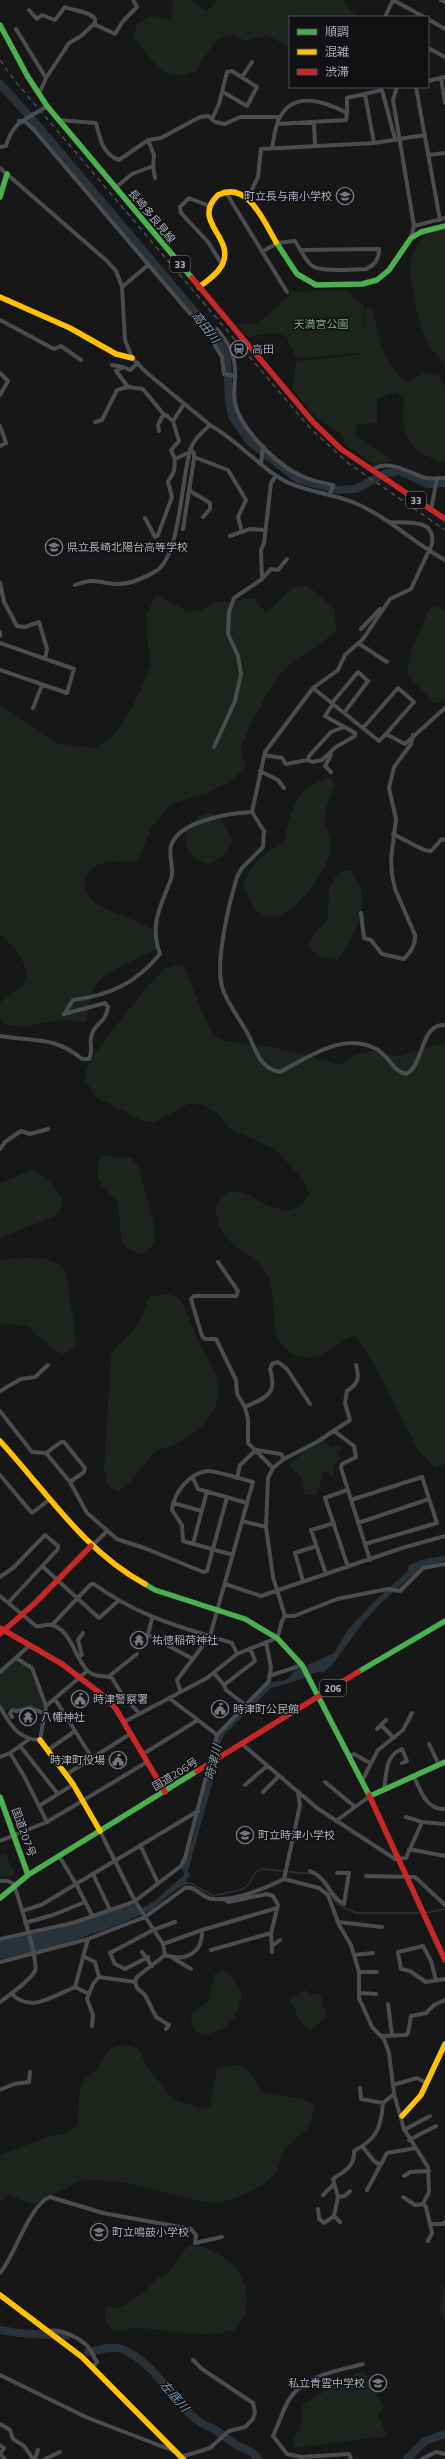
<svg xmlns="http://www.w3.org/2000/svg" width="445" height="2459" font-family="'Titillium Web','Noto Sans JP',sans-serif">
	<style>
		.green { fill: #1d241e }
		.water { fill: #2a3239 }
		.pier { fill: #171717 }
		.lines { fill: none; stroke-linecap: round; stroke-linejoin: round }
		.stream { stroke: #2a3239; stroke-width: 1.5 }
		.river { stroke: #2a3239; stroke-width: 8 }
		.street { stroke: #4b4c50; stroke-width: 4 }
		.fast { stroke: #4caf50; stroke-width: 5.5 }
		.slow { stroke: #ffc107; stroke-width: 5.5 }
		.jam { stroke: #c62828; stroke-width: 5.5 }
		.rail { stroke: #4b4c4f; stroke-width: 1.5; stroke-dasharray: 5 4; stroke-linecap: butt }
		.labels { text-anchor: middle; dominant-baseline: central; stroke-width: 3; stroke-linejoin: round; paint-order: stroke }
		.shield { fill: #111113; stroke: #7b7e86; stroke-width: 1 }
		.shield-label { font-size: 10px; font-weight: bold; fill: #a8adb8 }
		.poi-label { font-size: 11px; fill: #a8adb8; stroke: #111113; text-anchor: start }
		.street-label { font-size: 11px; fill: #a8adb8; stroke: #111113 }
		.park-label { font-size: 11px; fill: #7fa381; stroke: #111113 }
		.water-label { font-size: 12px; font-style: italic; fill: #7f9bb3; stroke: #111113 }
	</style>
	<rect width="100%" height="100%" fill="#171717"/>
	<!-- green -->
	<path class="green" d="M173,0H191L207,11L217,0H342L356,17H290V48L267,35L245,41C218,23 210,52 196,71C158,87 155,57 132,37L138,23L151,16L172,19Z
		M445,226V364C439,359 433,352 429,345C420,329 407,277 411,259C415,242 429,231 445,226Z
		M345,290L364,306L363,335L366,307L373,308C377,336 384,366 408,383L423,373L438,375L445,387V463C437,459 423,456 416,449C402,437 402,416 404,399L396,392L377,399V423L357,424L355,436L393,461L373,464L345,444L342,435L317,418L292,389L296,361L359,355H361L362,353L296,358L286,336L273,332L248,337L238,324H258L293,292Z
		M307,585L335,609L336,632L284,669L266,696L252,721L241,747L246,768L229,782L206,794L172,803L152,826L138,860C126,864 115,858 102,863C94,866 85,872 85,882C84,913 137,915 153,931C158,936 159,942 160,948C143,956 104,970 94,987C90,997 88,1010 86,1021L77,1022L61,1019L23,1027L4,1024L0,1019V1003C6,996 17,992 23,985C35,969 12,944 0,934V706L57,743L96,749L117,732L132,708L151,666L147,637V616L155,595L189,612L201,610L217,602L254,598L266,613L292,588Z
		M435,605L445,611V700L440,703L433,702L407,674C408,655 414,643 422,626C427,616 426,611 435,605Z
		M331,778L335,785C331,796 323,810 325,823C327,830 332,839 331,846C328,872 296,917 268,917C263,917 258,912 254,910L243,884C255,858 261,857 284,841C292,809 294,787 331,778Z
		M210,812L222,820L232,840L227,853L209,864C176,856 178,821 210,812Z
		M351,870C354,876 360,883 361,890C367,915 351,941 337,960L320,957L308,946L315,933L328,919L329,887L338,873Z
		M175,965L184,966L205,1019L214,1035L226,1041L274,1047L340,1065L356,1055L370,1051L399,1056L442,1043L445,1045V1464L435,1468L418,1450L378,1371L355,1335C340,1340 330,1352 315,1356C301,1360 283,1352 278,1338C270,1317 278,1288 262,1267C254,1256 239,1250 229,1240C221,1233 212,1212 218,1202C240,1165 283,1242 309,1194L305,1182L276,1150L231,1129L218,1114L201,1104H188L155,1122L143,1121L96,1097L84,1078L91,1058L140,995L165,969Z
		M104,1156L131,1158L137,1164C141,1175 158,1232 155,1240C152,1248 146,1251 139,1254L124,1246L121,1237L118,1203C105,1186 93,1185 99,1159Z
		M33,1170C50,1179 60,1188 63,1207L55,1216L0,1238V1183Z
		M18,1258C36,1258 55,1256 66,1272L76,1338L74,1349L63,1354L55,1351L28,1326L0,1323V1261Z
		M168,1294C171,1295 176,1297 179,1299C185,1304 193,1330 197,1338C204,1352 215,1367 218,1383C225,1416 185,1445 156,1450L128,1484L118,1492L107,1484L104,1467L111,1356C118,1343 131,1335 138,1323C143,1315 144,1307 150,1297Z
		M324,1441L332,1448L339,1445L342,1449L336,1452L340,1458L335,1464L333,1477L327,1472H323L317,1494L305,1495L301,1477L290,1467L300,1454Z
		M15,1661L30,1669L44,1708H41V1710L29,1706L19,1710L11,1707L5,1712L0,1703V1675Z
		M5,1853L15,1875L0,1877V1855Z
		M223,1970L232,1976L242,1993C238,2019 228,2031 201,2035C193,2029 191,2024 191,2014L208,2002L215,1973Z
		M305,1990L311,1994H320L327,2017L310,2029L300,2022L290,1998Z
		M125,2045L139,2049L147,2067L173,2099L202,2109L210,2106L217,2069C244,2059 249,2069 261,2092C278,2098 302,2094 315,2106L309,2127L283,2150L277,2172L263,2185L241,2196L220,2203L198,2201L127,2183L83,2179L34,2205L9,2195L0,2201V2155L47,2137L68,2133L78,2124C79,2111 77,2090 85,2079C89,2074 96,2072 99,2067C107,2052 107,2048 125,2045Z
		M196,2245C227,2253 252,2275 246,2310C245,2317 239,2324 236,2329C200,2341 174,2329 138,2328C125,2328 123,2334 109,2328L105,2318L106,2306L119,2308L141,2295L156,2279L167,2275L187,2247Z
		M445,2284V2322L440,2307Z
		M365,2372L384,2409L378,2414L387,2436L294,2448V2437L300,2430L303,2404L356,2373Z"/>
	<!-- water -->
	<path class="water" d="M445,1556V1561L421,1567L381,1603L365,1620L332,1665L324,1672H317L296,1681L271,1688L225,1734L220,1743L215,1773L188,1871L190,1875L186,1881L187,1884C171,1889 160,1906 145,1913C97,1935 51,1948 0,1959V1941L74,1925L133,1904L143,1908L157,1899L184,1875L182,1867L187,1858L195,1831L218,1735L269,1682L270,1683L286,1680L295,1671L334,1653L349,1628L380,1596L407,1572L409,1565L424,1559Z"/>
	<!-- pier -->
	<path class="pier" d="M221,1749L218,1767L207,1774L211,1754Z"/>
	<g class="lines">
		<!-- stream -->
		<path class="stream" d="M186,1883H191L213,1896L243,1889L249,1884L254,1874L261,1869L313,1874
			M330,1893L337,1904L356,1913H422
			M425,1913L445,1909"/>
		<!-- river -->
		<path class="river" d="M0,84L33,120L217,338L227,357L229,400L232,416L238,425L250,442L299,480L338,490L356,489L386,473L400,471L427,484L445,483
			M0,2330L19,2333L66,2336
			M88,2352C98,2351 112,2345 122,2349C158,2365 168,2397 197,2420C203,2425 212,2427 218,2432C225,2436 231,2442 238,2446C246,2450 252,2450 258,2459
			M407,2459L425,2441L445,2434"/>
		<!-- street -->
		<path class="street" d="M393,0L424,17
			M441,0L445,2
			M29,10L37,19L42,15L55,20L65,7C74,11 90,11 95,19V23L81,36L69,43L46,78
			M385,17L393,0
			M428,19L445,29
			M94,24L115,34L123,21L137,7L133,0
			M16,29L46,78L39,94
			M428,48L445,57
			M242,77L252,62
			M441,78L445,103
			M428,81L445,77
			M397,87L393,100L414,226L411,238
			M416,87L440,220
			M365,94L374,143
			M212,119L219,104L227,72L232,71L257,87L247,106L223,92
			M59,120L96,123C100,138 102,154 119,160L148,140L161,138L200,117L208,116L215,122L225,124L240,117H280
			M19,121L26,122L34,130L209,336L222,357L224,374L235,376
			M314,122L315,146
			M278,124L346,120L347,113
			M0,147L6,146C13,120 27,120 47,106
			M272,148C274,139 275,125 280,117C295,90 326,102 347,113V98L382,90L395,139
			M428,155L445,153
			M153,166L155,178
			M0,168L107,261L116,271L122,287L125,340L132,358L147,373L210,425C237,440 257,465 283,480C304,492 332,493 355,503C388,517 414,543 445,560
			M115,188L132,174L153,166L154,155L148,140
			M225,191L287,292
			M248,198L258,177L261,149L374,143L425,135
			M209,206L189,198L180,207L181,213L208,242L223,266
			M414,226L445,218
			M262,252L277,243L295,241C300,249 305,259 311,265C320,273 354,269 366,269C376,264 379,259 379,249L301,250
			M122,287L148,265
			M0,320L54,349L61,346L81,360
			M209,336L217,329C229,344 236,355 235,376C235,385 233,393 235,403C240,429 279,467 304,477C313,481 324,483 333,485L330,494
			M138,363L130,370L123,367L116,371L128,387L143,389L165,416
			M112,365L123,367
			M0,373L8,381L0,395
			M184,404L173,421L179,441L171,450L175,459L190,452
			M95,422L102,420L117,390L128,387
			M0,426L6,443L0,446
			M159,431L158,425L162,417L166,415L173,421
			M194,457L228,470L246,500L238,517L242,532
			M261,464L263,446
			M371,470C390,458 408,473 426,478C432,479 439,478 445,478
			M190,491L210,503V509L203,517
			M431,510L437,478
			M145,518L155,537L158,535L172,497L168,482L174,471L175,459
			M389,522C407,523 436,518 432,544L411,589L390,599L363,639L345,655L338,670L313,688L265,752L252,812L264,831L263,847L242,868L237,877C229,904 214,964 223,990C229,1006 242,1022 250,1038C257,1053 261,1069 280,1072C309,1057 345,1030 378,1050C389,1057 393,1071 406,1074C424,1066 420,1023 445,1025
			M183,529L194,459V453L190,449
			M230,536L250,529L264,530
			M262,579L271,569L278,570L287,559
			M0,582L4,602L17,626L25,627L39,622L47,649L45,659
			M75,585C96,577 96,583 116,584C128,585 145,578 156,571C181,556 181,476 191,448C194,439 203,431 210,425
			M361,629L380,609L383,610
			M0,632V636
			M0,643L74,669L67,693L0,670
			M358,643L387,662
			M313,688L379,741L386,734L405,744L445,708
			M332,703L358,672L368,681L344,713
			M333,704L325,716L355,733V736L336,747L322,760L312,762L308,760L309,756L331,732L344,727
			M33,708L42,685
			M363,728L398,688L414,702L386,734
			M214,747L235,701L241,674L238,656L228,634L229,612L234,598L262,579L261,550L264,543L271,483L276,476
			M264,755L282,758L286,764L308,760
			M331,755L325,766L331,772
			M260,771L278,780L284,788
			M393,834L424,850L431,851L442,839L445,840
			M361,913L364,938L371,940L382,954L404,959C411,952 416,945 415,935L395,889L392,875L391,859L396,819L389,788L394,767L411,744L413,735
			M0,1036C33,1042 55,1036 82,1059H89C94,1050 88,1043 92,1034C96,1022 106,1023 108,1007L105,1003L64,1014L73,1000C111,995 136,983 160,954C149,924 161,906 171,879C175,869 168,857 171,846C178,821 230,813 252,812
			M0,1149L5,1142L21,1131L30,1134L48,1129
			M218,1262L238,1291L236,1296H194L191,1299L202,1336L205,1339H216L236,1380L237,1394L245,1407L248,1419V1443L273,1468
			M0,1391L21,1379L35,1377L48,1365
			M245,1407C265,1398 278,1395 270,1369L272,1364L278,1362L287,1369L310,1404
			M0,1411L32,1452L46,1453L70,1482L87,1513L117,1539L147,1549L203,1572L207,1571L227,1497
			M334,1431L354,1446L356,1457L342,1464L341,1468L370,1560
			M46,1453L61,1442H64L85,1468L84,1472L70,1482
			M0,1475L32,1513L50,1499
			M193,1478L198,1489L247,1503
			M237,1478L240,1465L256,1450L281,1454L284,1459
			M347,1490L325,1498L348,1567
			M351,1500L422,1477L437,1523L365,1544
			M173,1503L202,1511
			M242,1521L266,1527
			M358,1523L429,1499
			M193,1544L207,1491
			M92,1546L107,1531
			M42,1566L99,1618L118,1601
			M326,1574L311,1530L334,1523
			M0,1577L13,1568L45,1535L58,1546V1549L9,1602
			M303,1581L295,1553L316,1546
			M225,1584L261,1596L402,1548L445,1536
			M0,1596L36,1626C41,1627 46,1624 51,1625C72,1629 75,1661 89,1672C96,1678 104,1675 112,1678L123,1696L139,1713
			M285,1616H294L337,1599L388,1589L400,1591L423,1568L445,1564
			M152,1618L148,1635L193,1659
			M52,1625L91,1584H94C139,1617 180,1627 232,1643L237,1654
			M79,1656L82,1655L78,1640L83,1633
			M0,1672L29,1646
			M214,1673L224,1685L255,1661L250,1648
			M269,1676L302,1665
			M108,1677L137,1654
			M224,1685L226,1690L244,1704
			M180,1690L177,1680L210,1636L253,1482C244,1480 214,1470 207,1471C188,1474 174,1493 172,1510L182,1525L183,1541L233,1555
			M169,1698L198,1720
			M55,1699L92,1758
			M46,1706L87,1671
			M0,1707C10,1724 18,1740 40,1740L46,1706L32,1668L16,1658
			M12,1717L10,1713L12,1710L17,1711L30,1708L44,1713
			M124,1722L207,1678L237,1654L277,1638C281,1631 279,1623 285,1616L273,1577L266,1527L268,1478L273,1468L284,1459L317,1442L350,1420L345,1403L347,1391C358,1384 360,1378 356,1365
			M381,1725L394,1738
			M377,1729L386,1720
			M217,1735L269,1681L271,1667L266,1642
			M28,1740L10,1753L24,1776L47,1822
			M242,1744L317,1808L395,1859L406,1858L422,1822L445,1824
			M429,1744L439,1765
			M20,1746L58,1794L39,1806
			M48,1750L75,1731
			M349,1756L354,1754L370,1763
			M0,1757L10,1753
			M67,1774L130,1734
			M414,1777C421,1791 426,1810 445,1809
			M362,1781L378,1750L403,1730L412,1713
			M325,1782L354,1806
			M245,1785L267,1766
			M384,1790C387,1774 384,1756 402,1749L407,1761L402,1763
			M263,1792L279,1776
			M58,1794L74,1784
			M406,1817L422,1822
			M336,1821L370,1796
			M100,1831L135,1901L163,1944L165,1955
			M0,1841L47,1822L147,1762
			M140,1845L158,1883
			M409,1849L445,1856
			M59,1856L76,1884L92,1915
			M310,1871C328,1878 330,1898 344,1904L349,1873H337
			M93,1874L110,1910
			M366,1876L415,1877L445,1905
			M284,1879L319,1888L328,1895L339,1925L351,1945L359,1972V1998L372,2027L384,2039L389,2053L394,2094L404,2129L428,2167L429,2192L423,2204L426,2207L432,2233L428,2241
			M0,1881H8L14,1884C18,1898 39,1960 35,1971C30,1981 9,1995 0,2002
			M22,1911L41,1905L198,1811
			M338,1922L382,1927
			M25,1923L53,1915L85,1902
			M202,1930L277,1908
			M271,1933L272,1952
			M0,1939L73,1923L122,1906L135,1901L181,1866L185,1858L217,1735L198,1720L143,1754
			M163,1944L202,1930C203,1953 186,1962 165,1955
			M272,1946L280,1940
			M211,1950L271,1933L278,1905L273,1896L267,1894L228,1902L224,1899
			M142,1952L152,1966
			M165,1955L137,1977L135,1982L137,1988L145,1995L156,2017L169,2025L166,2029
			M354,1955L373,1953
			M83,1956L95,1962L99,1977
			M148,1957L125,1969L115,1964L110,1953L153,1930L175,1922
			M173,1958L191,1969
			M0,1962L88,1939L145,1917L185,1888C196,1885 202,1899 213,1899C237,1901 263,1889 284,1879L300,1805L298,1792
			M359,1972H377
			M436,1980L431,1961L423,1946L398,1952L401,1969L410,1971L426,1982L445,1979
			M75,1987L89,1994
			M11,1993C30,2014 53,1996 75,1987L88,1939
			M359,1993L376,1994
			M388,2004L392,2035
			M92,2026L93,2015L87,1999L93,1984L99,1977L135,1982
			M382,2036L406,2035L408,2033L411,2016L426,2013L434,2005L445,2000
			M393,2085L417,2078L426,2083
			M360,2088L361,2099L383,2103
			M0,2090L14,2084L29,2082L30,2072
			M404,2130L430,2116
			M409,2140L436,2126
			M362,2146L374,2161L380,2165
			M404,2176L410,2172L429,2171
			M367,2190L387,2153L416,2148
			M323,2195L334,2184
			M338,2197L345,2196L350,2191
			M403,2197L415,2205L423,2204
			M318,2209L319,2219L324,2223L334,2216L338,2197L333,2179C345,2171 355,2166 354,2151C377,2139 381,2128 383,2103L394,2094
			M334,2216L340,2222
			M430,2224H443L445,2222
			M0,2273C16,2254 29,2205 50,2197L103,2213L191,2229L196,2235L195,2243L222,2237
			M48,2331C60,2328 81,2338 89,2348C92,2352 94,2358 97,2362L93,2367
			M0,2375L88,2418L174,2451
			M0,2424L10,2430L13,2439L24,2446L33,2459
			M0,2445L4,2448L0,2454
			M0,2454L5,2459
			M181,2457L210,2448L229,2431L245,2427L253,2419L255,2412L253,2403L202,2369L193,2360
			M35,2459L38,2450
			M45,2459L60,2452
			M351,2459L349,2454L301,2457L287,2454L273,2436C280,2422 284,2403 295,2392C312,2374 341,2370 363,2364
			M422,2459L436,2452L445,2454"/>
		<!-- fast -->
		<path class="fast" d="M0,25L28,77L47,106L192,278
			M0,197L7,174
			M276,242L297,274L316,285L362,284L377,280L389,270L411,238L421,232L445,226
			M145,1584L155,1590L245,1619L277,1638L302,1665L369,1795
			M358,1672L445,1621
			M370,1796L445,1762
			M0,1797L28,1875
			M0,1898L28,1875L197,1771"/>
		<!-- slow -->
		<path class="slow" d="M199,287C207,281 219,273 223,263C234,237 191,221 218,195C248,180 264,222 276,242
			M0,297L70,328L116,354L132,358
			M0,1441C46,1491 84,1551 145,1584
			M40,1740L73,1784L100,1831
			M402,2116L421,2095L445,2044
			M0,2295L82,2357L183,2459"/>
		<!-- jam -->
		<path class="jam" d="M192,278L313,422L341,449L445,519
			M0,1628L62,1664L105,1697L116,1709L165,1792
			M0,1634L35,1603L91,1546
			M197,1771L358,1672
			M369,1795L445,1960"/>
		<!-- rail -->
		<path class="rail" d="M0,60L15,81L310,428L348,463L445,530"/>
	</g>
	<!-- icons -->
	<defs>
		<symbol id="school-ring" viewBox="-11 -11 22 22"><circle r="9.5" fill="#111113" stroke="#757880" stroke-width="1.5"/><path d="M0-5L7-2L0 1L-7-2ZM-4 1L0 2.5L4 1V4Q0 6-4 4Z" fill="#757880"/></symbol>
		<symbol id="station-ring" viewBox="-11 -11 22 22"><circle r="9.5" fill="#111113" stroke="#757880" stroke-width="1.5"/><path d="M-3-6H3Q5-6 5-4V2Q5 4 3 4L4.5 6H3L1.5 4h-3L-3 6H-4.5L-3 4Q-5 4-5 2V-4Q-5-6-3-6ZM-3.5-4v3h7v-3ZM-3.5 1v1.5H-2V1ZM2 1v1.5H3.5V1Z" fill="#757880"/></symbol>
		<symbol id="temple-ring" viewBox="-11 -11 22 22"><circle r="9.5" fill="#111113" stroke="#757880" stroke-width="1.5"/><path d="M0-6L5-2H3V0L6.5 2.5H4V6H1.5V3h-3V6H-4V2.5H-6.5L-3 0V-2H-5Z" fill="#757880"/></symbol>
		<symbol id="civic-ring" viewBox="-11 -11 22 22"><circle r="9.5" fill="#111113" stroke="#757880" stroke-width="1.5"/><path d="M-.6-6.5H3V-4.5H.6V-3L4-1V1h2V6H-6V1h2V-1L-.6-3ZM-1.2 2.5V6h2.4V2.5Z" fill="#757880"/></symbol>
	</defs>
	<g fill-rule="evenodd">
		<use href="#school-ring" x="335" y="186" width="20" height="20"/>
		<use href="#station-ring" x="229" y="339" width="20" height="20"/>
		<use href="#school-ring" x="44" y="537" width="20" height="20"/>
		<use href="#temple-ring" x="129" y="1630" width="20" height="20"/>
		<use href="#civic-ring" x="70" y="1689" width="20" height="20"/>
		<use href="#civic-ring" x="210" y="1699" width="20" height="20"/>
		<use href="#temple-ring" x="18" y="1707" width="20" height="20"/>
		<use href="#civic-ring" x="108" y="1750" width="20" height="20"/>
		<use href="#school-ring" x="235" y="1825" width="20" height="20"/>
		<use href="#school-ring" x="89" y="2222" width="20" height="20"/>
		<use href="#school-ring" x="368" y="2373" width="20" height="20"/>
	</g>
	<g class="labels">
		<!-- shield labels -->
		<g class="shield">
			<rect x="170" y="256" width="20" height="16" rx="3"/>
			<rect x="406" y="492" width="20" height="16" rx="3"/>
			<rect x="320" y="1680" width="26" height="16" rx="3"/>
		</g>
		<g class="shield-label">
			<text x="180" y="264">33</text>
			<text x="416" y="500">33</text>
			<text x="333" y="1688">206</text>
		</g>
		<!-- poi labels -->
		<g class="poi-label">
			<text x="332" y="196" text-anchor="end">町立長与南小学校</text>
			<text x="252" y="349">高田</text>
			<text x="67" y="547">県立長崎北陽台高等学校</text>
			<text x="152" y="1640">祐徳稲荷神社</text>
			<text x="93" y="1699">時津警察署</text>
			<text x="233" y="1709">時津町公民館</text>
			<text x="41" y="1717">八幡神社</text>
			<text x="105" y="1760" text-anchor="end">時津町役場</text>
			<text x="258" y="1835">町立時津小学校</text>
			<text x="112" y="2232">町立鳴鼓小学校</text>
			<text x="365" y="2383" text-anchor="end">私立青雲中学校</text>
		</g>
		<!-- street labels -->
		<g class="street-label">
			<text transform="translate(152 216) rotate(50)">長崎多良見線</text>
			<text transform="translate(175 1774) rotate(-32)">国道206号</text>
			<text transform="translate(24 1832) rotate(70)">国道207号</text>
		</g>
		<!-- park labels -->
		<g class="park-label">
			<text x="321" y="324">天満宮公園</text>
		</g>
		<!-- water labels -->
		<g class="water-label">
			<text transform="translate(206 327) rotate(52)">高田川</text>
			<text transform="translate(213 1762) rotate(-76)">時津川</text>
			<text transform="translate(175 2396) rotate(49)">左底川</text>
		</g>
	</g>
	<!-- legend -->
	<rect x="289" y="16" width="140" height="72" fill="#111113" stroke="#4d4f55"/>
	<rect x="297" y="29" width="20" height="6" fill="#4caf50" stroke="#4d4f55"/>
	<text x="325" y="36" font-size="12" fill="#a8adb8">順調</text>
	<rect x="297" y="49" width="20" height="6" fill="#ffc107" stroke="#4d4f55"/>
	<text x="325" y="56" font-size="12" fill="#a8adb8">混雑</text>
	<rect x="297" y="69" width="20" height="6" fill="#c62828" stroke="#4d4f55"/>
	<text x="325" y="76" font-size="12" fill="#a8adb8">渋滞</text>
</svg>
